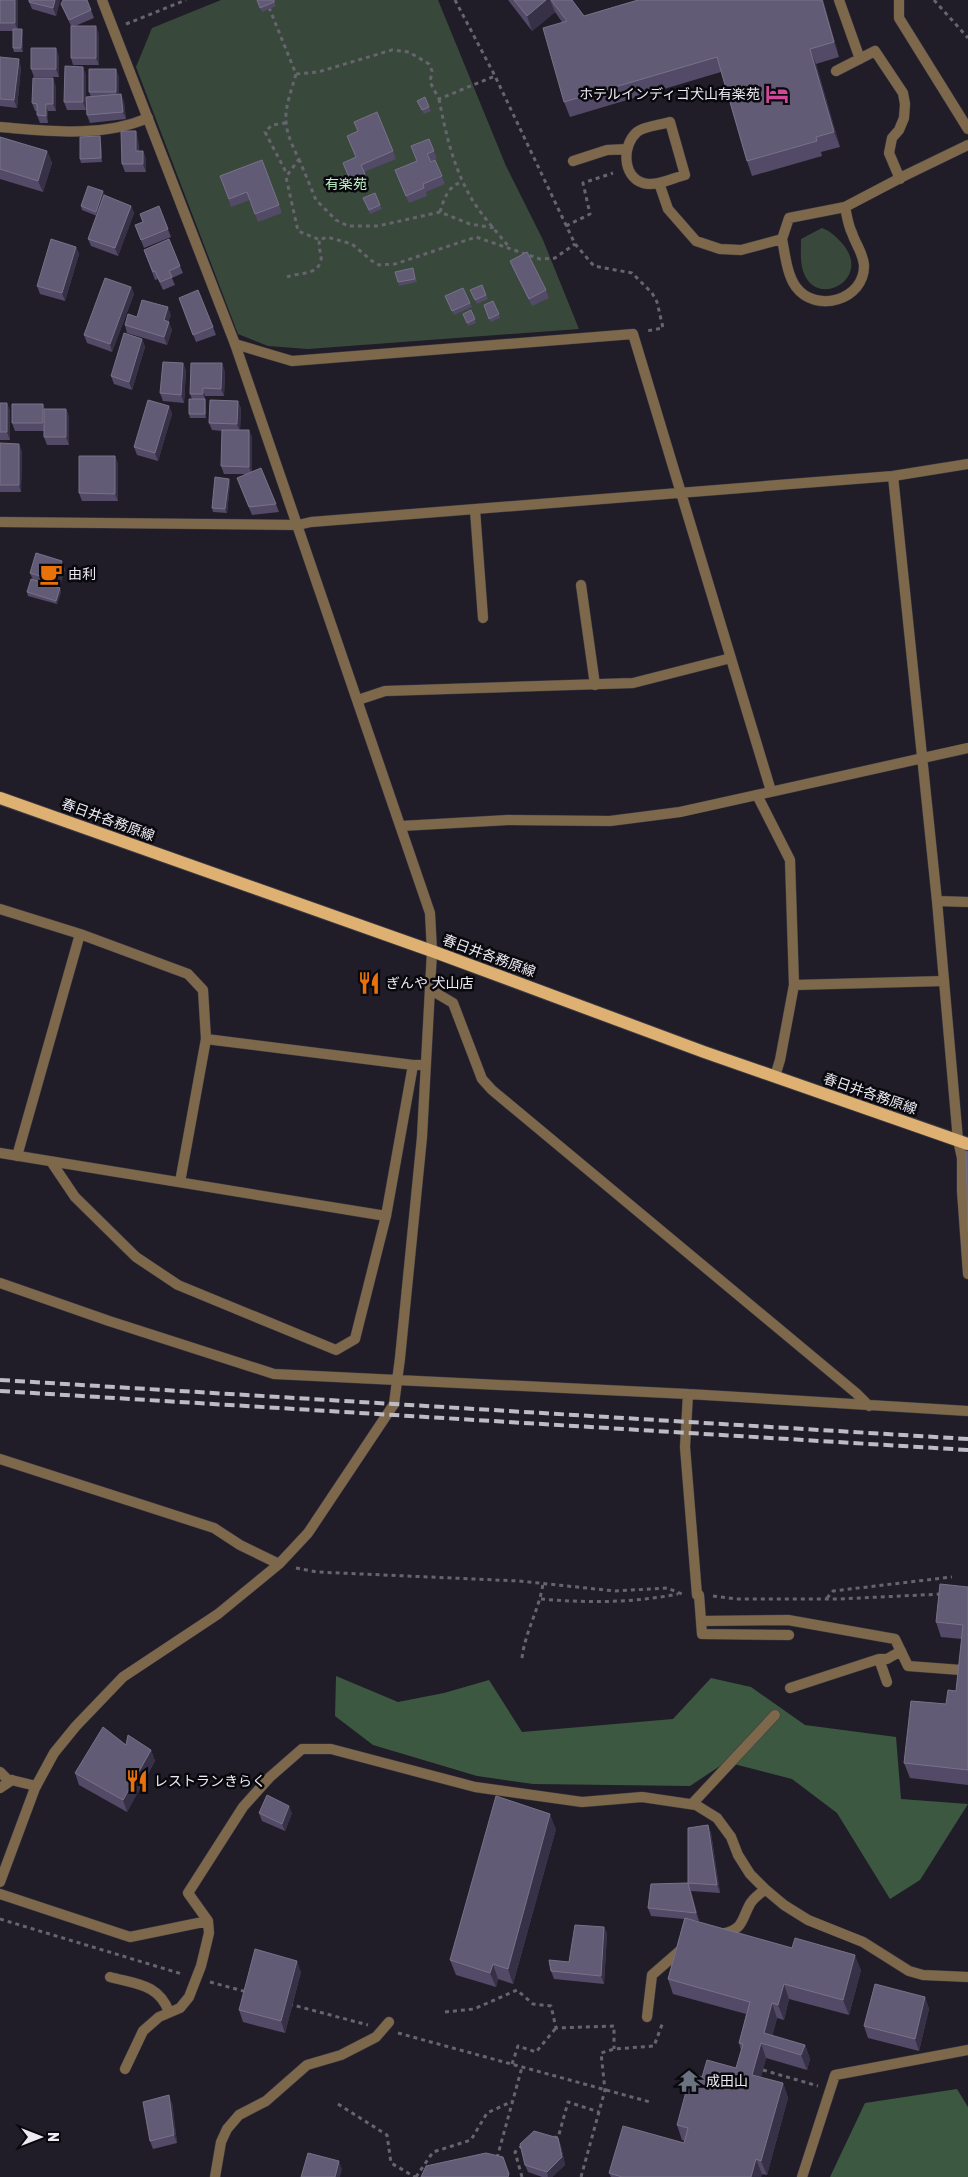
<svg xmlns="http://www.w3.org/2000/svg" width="968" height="2177" font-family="Rubik,'Noto Sans JP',sans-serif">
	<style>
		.green { fill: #38493b }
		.forest { fill: #3c5841 }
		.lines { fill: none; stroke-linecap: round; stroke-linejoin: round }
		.service-casing { stroke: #3d3a44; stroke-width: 11 }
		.minor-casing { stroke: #3d3a44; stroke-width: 11 }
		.tertiary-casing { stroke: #3d3a44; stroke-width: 11 }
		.primary-casing { stroke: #3d3a44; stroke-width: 14 }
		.path { stroke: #67646f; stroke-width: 3; stroke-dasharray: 4 4; stroke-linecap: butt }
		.service { stroke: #7d684b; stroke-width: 10 }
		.minor { stroke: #7d684b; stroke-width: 10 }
		.tertiary { stroke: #7d684b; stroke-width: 10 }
		.primary { stroke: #deb173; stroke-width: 12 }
		.rail { stroke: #bdbbc4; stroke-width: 4; stroke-dasharray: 10 5; stroke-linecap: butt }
		.wall { fill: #524a67 }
		.shaded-wall { fill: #373147 }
		.building { fill: #625b76; stroke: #787289 }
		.labels { text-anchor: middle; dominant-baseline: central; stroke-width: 5; stroke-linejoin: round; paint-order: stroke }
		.poi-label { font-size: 14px; fill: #eceaf3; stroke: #09080d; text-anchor: start }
		.park-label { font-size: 14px; fill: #bef4c7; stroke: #09080d }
		.street-label { font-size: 14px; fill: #eceaf3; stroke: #09080d }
	</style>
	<rect width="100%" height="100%" fill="#201d28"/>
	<!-- green -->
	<path class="green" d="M221,0H438L506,166L543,240L579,329L308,349L268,346L238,334L136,67L152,28Z
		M822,228C830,231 834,235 840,241C876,278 816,311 803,271C800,260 801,250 801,239Z"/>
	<!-- forest -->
	<path class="forest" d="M336,1676L398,1702L444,1693L489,1680L522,1732L673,1719L711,1678L751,1687L805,1725L896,1737L901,1799L968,1804L920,1880L890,1899L837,1813L792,1779L726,1762L690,1786L533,1784L477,1776L373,1745L335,1716Z
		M957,2089L968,2107V2177H830L865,2103Z"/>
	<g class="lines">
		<defs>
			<path id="service" d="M839,0L860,59
				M836,71L875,51L903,93L905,104L904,118L899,130L892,138L889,153L900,179
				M670,122L685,175C673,178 655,187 643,183C622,176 622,145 637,132C644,126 661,125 670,122Z
				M0,127C49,131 101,138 148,118
				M573,161L607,150L627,149
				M659,183L668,209L696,241L720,249L741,250L782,239L789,218L845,207L906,175L968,145
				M782,239C785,254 787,275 796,287C816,314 865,300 864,265C863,253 856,245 852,233C848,225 847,216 845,207
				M475,510L483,618
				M581,585L595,685
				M757,795L790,860L794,985L780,1060L775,1076
				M794,985L944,981
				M699,1595L702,1634L789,1635
				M701,1621L788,1620L895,1639L908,1666L961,1670
				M879,1659L887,1682
				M790,1688L879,1659H887L901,1651
				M0,1772L7,1779L36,1786
				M0,1788L12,1780
				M692,1804L775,1715
				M0,1894L130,1937L208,1921
				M721,1934C744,1930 741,1920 750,1904C753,1898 760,1894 765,1889
				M110,1977C136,1984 159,1984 169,2012
				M647,2017L652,1975L683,1948
				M125,2069L143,2031L159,2017L180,2008L189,1997L201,1966L209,1933L208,1921L188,1893L243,1807L270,1777L302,1749H331L475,1787L582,1802L642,1797L696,1805L717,1818L731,1837L738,1855L750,1874L765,1889L784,1905L808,1920L863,1942L909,1971L923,1975L968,1977
				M215,2177L221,2142L227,2129L239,2115L266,2101L307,2065L341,2055L376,2037L389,2022
				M802,2177L835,2075L968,2050"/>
			<path id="minor" d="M899,0V18L968,129
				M235,344L292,361L633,334L771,791
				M893,476L937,901L958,1140L962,1158V1191L968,1274
				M0,522L298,525L311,522L893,476L968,464
				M358,700L385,691L633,683L731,658
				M401,826L508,820L610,821L680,812L968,748
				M937,901L968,902
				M0,909L80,934L188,974L203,990L206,1039L413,1065
				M431,990L453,1003L482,1079L492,1090L856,1393L869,1406
				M0,1153L386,1216
				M17,1156L80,934
				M52,1163L75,1197L136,1257L178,1285L336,1350L355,1339L386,1216L413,1065H426
				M180,1182L206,1039
				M0,1283L109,1321L274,1374L688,1394L968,1411
				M688,1394L685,1447L697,1595
				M0,1459L214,1528L240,1545L279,1564
				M0,1882L35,1788L54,1753L76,1726L123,1677L218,1614L279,1564L308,1533L394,1404L400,1358L422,1137L432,951"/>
			<path id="tertiary" d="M102,0L235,344L430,913L432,951"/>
			<path id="primary" d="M0,798L432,951L704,1052L968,1144"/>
		</defs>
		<!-- service casing -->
		<use href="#service" class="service-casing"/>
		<!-- minor casing -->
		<use href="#minor" class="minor-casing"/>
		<!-- tertiary casing -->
		<use href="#tertiary" class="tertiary-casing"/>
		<!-- primary casing -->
		<use href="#primary" class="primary-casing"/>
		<!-- path -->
		<path class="path" d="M266,0L296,74L318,72L392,50L409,52L429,64L432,71L430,82L439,99L495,76
			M455,0L495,76L575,244L594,266L632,273L652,293L657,302L663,328L646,331
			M934,0L968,38
			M126,24L186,0
			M296,74C285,112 279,121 299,159L286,177L298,231L320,240L327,237L352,244L372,261L379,265L395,264L476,237L540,259L555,258L575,244
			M439,99C446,135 454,170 473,201C483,217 497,232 509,247
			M286,123L272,125L265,132L287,174
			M299,159L316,200L336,220L348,226H378L440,212L470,224L495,228
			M440,212C444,199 448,185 463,182
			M566,226L590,214L583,183L613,173
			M287,277C298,272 318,276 321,260C322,252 317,248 320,240
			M296,1568L317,1572L519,1581L615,1591L667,1588L682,1594
			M713,1596L736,1599H839L942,1594
			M827,1598L833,1591L952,1577
			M541,1599C587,1603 632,1603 678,1594
			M522,1658C525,1632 539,1610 543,1584
			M0,1919L182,1974
			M210,1982L247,1992
			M289,2004L368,2025
			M445,2012L474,2009L517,1990L533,2004L551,2006L556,2028L614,2026V2049
			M398,2033L650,2102
			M512,2064L518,2046L536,2052L556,2028
			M763,2070L818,2086
			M338,2104L387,2135L391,2163L415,2177
			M554,2137L558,2138L568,2102L599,2112
			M497,2158L522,2067
			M416,2177L433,2152L471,2140L487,2113L513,2101
			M522,2177L515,2152L524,2144
			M581,2177L605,2090L601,2053L614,2049L654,2046L663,2022"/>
		<!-- service -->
		<use href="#service" class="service"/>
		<!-- minor -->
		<use href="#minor" class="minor"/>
		<!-- tertiary -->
		<use href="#tertiary" class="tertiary"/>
		<!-- primary -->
		<use href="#primary" class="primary"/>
		<!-- rail -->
		<path class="rail" d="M0,1380L968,1439
			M0,1391L968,1450"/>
	</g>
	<!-- wall -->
	<path class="wall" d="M0,0H18V29H22L23,33V52H14L13,48V31H0Z
		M29,0H60L56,16L32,9L29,2Z
		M257,0H274L276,6L262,12Z
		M508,0H572L584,16L638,0H823L839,57L816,64L840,147L821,152L822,156L752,176L747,161L721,72L570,117L564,102L562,22L555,12L532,31Z
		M61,4L91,10L94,18L75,26L99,34V65H73L71,58V26Z
		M59,56V77H34L31,69Z
		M0,57L21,67L17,108L0,106Z
		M86,74V97H91L89,92L119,77V94H121L124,102L126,119L90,123L87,115L86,99V110H67L64,102Z
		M56,86V111H48V123H40L37,115V111H35L32,103Z
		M417,101L429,107L431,111L424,114Z
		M354,122L393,151L396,159L364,172L367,182L353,188L343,163L356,157L358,131Z
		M100,136L101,140L102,162L81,163L80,159Z
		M0,137L47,151L52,163L43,192L0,179Z
		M138,139L139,151H143L146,159V172H125L122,164Z
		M429,139L437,159L430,161L435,160L445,184L426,192L427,196L409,203L398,178L417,161L411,146Z
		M262,160L282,213L258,222L250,200L231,207L220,176Z
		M375,193L382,209L370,214L363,198Z
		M105,196L131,206L134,213L118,256L91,246L88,239L97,216L82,210L81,206Z
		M159,206L171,237L144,248L135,225L143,222Z
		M76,247L79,254L65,301L40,294L37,286Z
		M144,250L180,266L183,273L172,278L175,285L163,290L158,279L155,280Z
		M510,261L546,290L549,298L532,306L513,269Z
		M414,272L417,282L399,286L398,282Z
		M482,285L488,299L477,304L470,290Z
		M131,287L134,294L112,352L87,343L84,335Z
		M445,296L470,303L472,307L454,315Z
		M179,298L213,327L216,335L196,342Z
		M493,301L500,318L491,322L484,305Z
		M471,310L476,323L468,326L463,314Z
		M171,315L168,322L172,330L167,345L127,333L125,325L137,317Z
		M142,339L145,347L132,390L114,384L111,376Z
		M183,363L186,371L184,403L163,401L160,393Z
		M225,371L224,396H205L206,418H190L189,414L192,399L190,394Z
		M238,401L241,409L240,430H249L252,438V472L276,504L279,512L252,515L240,485L246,474H224L221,466L222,431L212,430L209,423Z
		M0,403H7L10,411V440H0Z
		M169,406L172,414L158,461L137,455L134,447Z
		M45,409H66L69,417V445H47L44,437V431H15L12,423Z
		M0,443L22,451L21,492H0Z
		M115,456L118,464V501H82L79,493Z
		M229,479L230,483L227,513L213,512L212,508Z
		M65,569L59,588L61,592L57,604L28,596L27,592L33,580L30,573Z
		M968,1587V1785L910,1778L904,1763L956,1691L962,1639L941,1637L936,1622Z
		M126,1745L151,1750L155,1761L127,1812L79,1785L75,1773Z
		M259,1813H292L285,1831L262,1821Z
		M708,1825L711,1833L720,1893L691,1891L699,1921L692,1920L861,1970L849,2015L789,1999L784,2020L777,2018L772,2036L805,2045L810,2059L807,2070L766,2058L761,2077L783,2083L788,2098L767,2175L762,2174L761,2177H611L609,2173L684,2143L685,2141L682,2140L677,2125L702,2077L736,2068L741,2050L739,2043L746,2014L673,1994L668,1979L684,1919L651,1916L648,1908L688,1883Z
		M556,1829L513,1984L498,1979L496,1987L456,1975L450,1960Z
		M604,1927L607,1934L604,1984L554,1979L551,1971L569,1962Z
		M301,1972L285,2033L243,2022L239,2010Z
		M925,1997L929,2009L919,2051L868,2038L864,2026Z
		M172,2103L177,2143L153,2149L150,2141Z
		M558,2138L561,2146L565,2165L552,2177H542L528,2172L525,2165Z"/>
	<!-- shaded-wall -->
	<path class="shaded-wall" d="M15,0H18V31L15,23Z
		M55,0H60L56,16L53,8Z
		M546,0H550L555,12L532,31L527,16Z
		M822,0H823L839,57L834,42Z
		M96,26L99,34V65L96,58Z
		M22,29L23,33V52L21,48Z
		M56,48L59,56V77L56,69Z
		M810,49L816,64L840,147L834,132Z
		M19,59L21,67L17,108L14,100Z
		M83,67L86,74V110L83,102Z
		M116,69L119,77V100L116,92Z
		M53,78L56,86V111L53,104Z
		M121,94L124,102L126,119L123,112Z
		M46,104L48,111V123L46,116Z
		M136,131L138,139L139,159L136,151Z
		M100,136L101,140L102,162L101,158Z
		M47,151L52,163L43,192L38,181Z
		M143,151L146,159V172L143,164Z
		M103,191L105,195L97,216L96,212Z
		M131,206L134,213L118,256L115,248Z
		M76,247L79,254L65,301L62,293Z
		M131,287L134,294L112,352L110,344Z
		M168,307L171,315L166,328L164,320Z
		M169,322L172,330L167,345L164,337Z
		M142,339L145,347L132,390L129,382Z
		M183,363L186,371L184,403L181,395Z
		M222,363L225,371L224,396L221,389Z
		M203,388L205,396L206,418L205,414V399L203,394Z
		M238,401L241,409L240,432L237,424Z
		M7,403L10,411V440L7,432Z
		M43,404L46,412L45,431L43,423Z
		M169,406L172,414L158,461L155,453Z
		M66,409L69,417V445L66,437Z
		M249,430L252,438V474L249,467Z
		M19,444L22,451L21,492L19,485Z
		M115,456L118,464V501L115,494Z
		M229,479L230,483L227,513L225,509Z
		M62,561L65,569L59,589L56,581Z
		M60,588L61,592L57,604L56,601Z
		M151,1750L155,1761L127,1812L123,1800Z
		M289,1806L292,1813L285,1831L282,1824Z
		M550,1814L556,1829L513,1984L508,1969Z
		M708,1825L711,1833L720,1893L717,1885Z
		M688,1883L691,1891L699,1921L696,1913Z
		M604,1927L607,1934L604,1984L601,1976Z
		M855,1955L861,1970L849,2015L843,2000Z
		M297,1961L301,1972L285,2033L281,2021Z
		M493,1964L498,1979L496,1987L490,1973Z
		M784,1984L789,1999L784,2020L778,2005Z
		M925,1997L929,2009L919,2051L915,2039Z
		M772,2003L777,2018L770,2046L764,2033Z
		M761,2043L766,2058L758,2089L752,2075Z
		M805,2045L810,2059L807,2070L801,2055Z
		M783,2083L788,2098L767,2175L761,2161Z
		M169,2095L172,2103L177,2143L174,2135Z
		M558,2138L561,2146L565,2165L552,2177H548L547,2172Z
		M756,2159L762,2174L761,2177H751Z
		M339,2161L342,2169L340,2177H335Z"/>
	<!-- building -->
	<path class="building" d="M0,0H15V23H0Z
		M29,0H55L53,8L29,2Z
		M63,0H87L91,10L69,20L61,4Z
		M257,0H274V2L260,8Z
		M514,0H546L527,16Z
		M551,0H572L584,16L638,0H822L834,42L810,49L834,132L816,137L817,141L747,161L717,57L564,102L543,28L567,21Z
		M71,26H96V58H71Z
		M13,29H22L21,48H13Z
		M31,48H56V69H31Z
		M0,57L19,59L14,100L0,99Z
		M65,66L83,67V102H64Z
		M89,69H116V92H89Z
		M33,78H53V104H46V116L37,115V104L32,103Z
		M121,94L123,112L87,115L86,97Z
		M425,97L429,107L422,110L417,101Z
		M377,112L393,151L361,165L365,174L350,180L343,163L356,157L347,136L358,131L354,122Z
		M121,131H136V151H143V164H122Z
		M100,136L101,158L80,159V137Z
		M0,137L47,151L38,181L0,169Z
		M429,139L434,151L427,154L431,162L435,160L442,176L423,184L424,188L406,196L395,170L417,161L411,146Z
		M262,160L279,205L255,214L247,192L229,199L220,176Z
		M88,186L103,191L96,212L81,206Z
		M375,193L380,205L369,210L363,198Z
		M104,195L131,206L115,248L88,239Z
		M159,206L168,229L141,240L135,225L143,222L140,214Z
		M51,239L76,247L62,293L37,286Z
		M169,239L180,266L169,271L172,277L160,282L155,271L153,272L144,250Z
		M527,252L546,290L529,299L510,261Z
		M413,268L415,279L398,282L395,272Z
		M105,278L131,287L110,344L84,335Z
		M482,285L486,295L475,300L470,290Z
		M463,288L470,303L452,311L445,296Z
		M198,290L213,327L193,335L179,298Z
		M142,300L168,307L164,320L169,322L164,337L125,325L128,314L137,317Z
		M493,301L499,314L489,319L484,305Z
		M471,310L475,319L467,323L463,314Z
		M124,333L142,339L129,382L111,376Z
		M163,362L183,363L181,395L160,393Z
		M191,363H222L221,389L203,388V394H190Z
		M189,399H205V414H189Z
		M148,400L169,406L155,453L134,447Z
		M210,400L238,401L237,424L209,423Z
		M0,403H7V432H0Z
		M12,404H43V423H12Z
		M44,409H66V437H44Z
		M222,430H249V467L221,466Z
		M0,443L19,444V485H0Z
		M79,456H115V494L79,493Z
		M261,468L276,504L249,507L237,478Z
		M215,477L229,479L225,509L212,508Z
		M36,553L62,561L56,581L30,573Z
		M31,579L60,588L56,601L27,592Z
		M966,1151L968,1152V1231Z
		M940,1584L968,1587V1770L904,1763L911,1701L946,1704L948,1690L956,1691L963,1625L936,1622Z
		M103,1727L126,1745L128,1735L151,1750L123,1800L75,1773Z
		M267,1795L289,1806L282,1824L259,1813Z
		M496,1796L550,1814L508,1969L493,1964L490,1973L450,1960Z
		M708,1825L717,1885L688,1883L696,1913L648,1908L651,1884L688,1883V1828Z
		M685,1918L792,1948L795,1938L855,1955L843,2000L784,1984L778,2005L772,2003L764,2033L805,2045L801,2055L761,2043L752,2075L783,2083L761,2161L756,2159L751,2177H622L609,2173L623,2126L684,2143L688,2128L677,2125L691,2073L702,2077L707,2060L736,2068L743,2044L739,2043L750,2002L668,1979Z
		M575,1925L604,1927L601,1976L551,1971L549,1960L569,1962Z
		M255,1949L297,1961L281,2021L239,2010Z
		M875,1984L925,1997L915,2039L864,2026Z
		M169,2095L174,2135L150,2141L143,2102Z
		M534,2131L558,2138L562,2157L547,2172L525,2165L520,2144Z
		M308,2153L339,2161L335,2177H301Z
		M486,2153L503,2157L509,2174L508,2177H421L426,2166Z"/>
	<!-- icons -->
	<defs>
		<symbol id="hotel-bare" viewBox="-9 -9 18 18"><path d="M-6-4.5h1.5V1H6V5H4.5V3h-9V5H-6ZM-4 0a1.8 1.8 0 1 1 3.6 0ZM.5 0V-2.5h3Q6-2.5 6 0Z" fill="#d1479c" stroke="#09080d" stroke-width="2.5" paint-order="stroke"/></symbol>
		<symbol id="cafe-bare" viewBox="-9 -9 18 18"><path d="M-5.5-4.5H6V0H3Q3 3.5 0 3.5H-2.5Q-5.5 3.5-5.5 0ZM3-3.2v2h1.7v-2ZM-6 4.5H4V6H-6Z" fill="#e8710a" stroke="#09080d" stroke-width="2.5" paint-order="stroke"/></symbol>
		<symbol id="restaurant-bare" viewBox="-9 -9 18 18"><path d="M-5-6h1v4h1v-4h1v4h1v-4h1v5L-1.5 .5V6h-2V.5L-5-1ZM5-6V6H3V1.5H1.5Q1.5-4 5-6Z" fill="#e8710a" stroke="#09080d" stroke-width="2.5" paint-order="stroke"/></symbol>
		<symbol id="temple-bare" viewBox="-9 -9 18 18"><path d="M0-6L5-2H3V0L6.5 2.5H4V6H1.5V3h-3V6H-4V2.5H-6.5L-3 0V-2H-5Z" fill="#6b7280" stroke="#09080d" stroke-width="2.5" paint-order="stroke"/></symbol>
	</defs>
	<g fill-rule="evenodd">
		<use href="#hotel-bare" x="761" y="78" width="32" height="32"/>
		<use href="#cafe-bare" x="35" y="558" width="32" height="32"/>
		<use href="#restaurant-bare" x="353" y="967" width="32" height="32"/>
		<use href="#restaurant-bare" x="121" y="1765" width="32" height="32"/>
		<use href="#temple-bare" x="673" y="2065" width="32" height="32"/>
	</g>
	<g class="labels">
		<!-- poi labels -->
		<g class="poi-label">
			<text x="760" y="94" text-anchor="end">ホテルインディゴ犬山有楽苑</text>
			<text x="68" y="574">由利</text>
			<text x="386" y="983">ぎんや 犬山店</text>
			<text x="154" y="1781">レストランきらく</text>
			<text x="706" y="2081">成田山</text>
		</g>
		<!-- park labels -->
		<g class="park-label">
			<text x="346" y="184">有楽苑</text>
		</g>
		<!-- street labels -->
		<g class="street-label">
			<text transform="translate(108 820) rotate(20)">春日井各務原線</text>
			<text transform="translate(489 956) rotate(20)">春日井各務原線</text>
			<text transform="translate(870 1094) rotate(19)">春日井各務原線</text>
		</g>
	</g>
	<!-- north arrow -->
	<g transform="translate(40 2137) rotate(90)" stroke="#09080d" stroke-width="4" paint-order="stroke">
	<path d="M0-4L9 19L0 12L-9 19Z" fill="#eceaf3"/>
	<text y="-8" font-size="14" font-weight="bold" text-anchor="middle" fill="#eceaf3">N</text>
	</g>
</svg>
